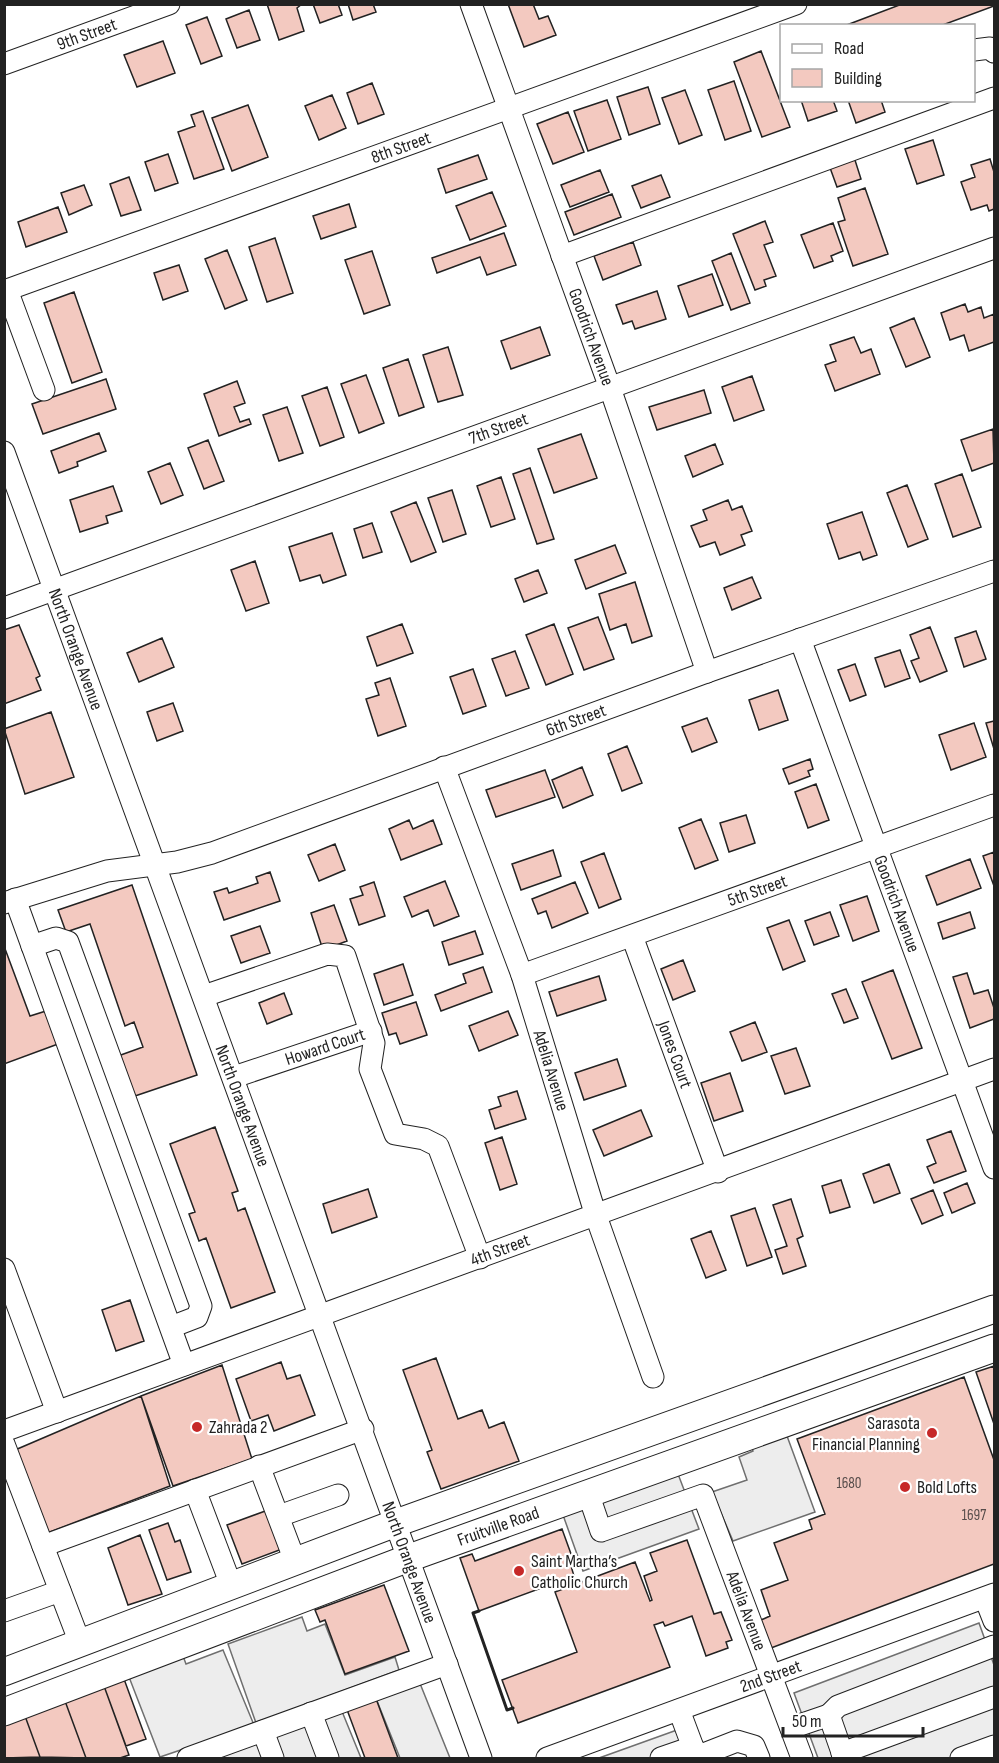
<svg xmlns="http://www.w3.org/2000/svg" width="999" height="1763" font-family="'Sofia Sans Condensed',sans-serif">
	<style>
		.parking { fill: #ededed; stroke: #6f6f6f; stroke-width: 1.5 }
		.building { fill: #f3c9c0; stroke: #222; stroke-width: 1.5 }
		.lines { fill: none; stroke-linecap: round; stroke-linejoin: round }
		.minor-casing { stroke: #222; stroke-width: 23 }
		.major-casing { stroke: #222; stroke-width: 29 }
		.minor { stroke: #fff; stroke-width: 21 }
		.major { stroke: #fff; stroke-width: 27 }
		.wall { stroke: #222; stroke-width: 3 }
		.poi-dot { fill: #c62828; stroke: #fff; stroke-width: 2 }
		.labels { text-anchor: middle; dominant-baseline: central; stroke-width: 4.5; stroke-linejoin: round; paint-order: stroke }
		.number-label { font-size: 15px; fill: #564c4a }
		.street-label { font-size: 18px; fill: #222; stroke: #fff }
		.poi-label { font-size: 18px; fill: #222; stroke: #fff; text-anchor: start }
	</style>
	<rect width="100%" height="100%" fill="#fff"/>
	<!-- parking -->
	<path class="parking" d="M787,1436L815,1512L733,1541L712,1492L747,1480L739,1457L753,1451L752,1448Z
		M678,1474L699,1529L583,1571L563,1515Z
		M302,1617L307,1631L325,1624L345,1675L395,1657L399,1670L256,1723L228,1644Z
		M979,1623L994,1665V1758H818L794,1693Z
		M223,1650L254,1725L160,1757L129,1677L183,1656L186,1664Z
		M419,1681L450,1758H400L375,1696Z
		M341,1709L361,1758H206Z
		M677,1730L687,1758H599Z"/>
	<!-- building -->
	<path class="building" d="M267,4H302L297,8L304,31L279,40Z
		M313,4H338L342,15L320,23Z
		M348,4H373L376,12L353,20Z
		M508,4H533L539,19L548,16L556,35L524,47Z
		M902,4H994V6L940,26H844Z
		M249,10L260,40L237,48L226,19Z
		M207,17L222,56L201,64L186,25Z
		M163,41L175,73L137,87L124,55Z
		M761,51L790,127L762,137L734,62Z
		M734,81L751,131L725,140L708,90Z
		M372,83L384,114L358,124L347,93Z
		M648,87L660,124L629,135L617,97Z
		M685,90L702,135L679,144L662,98Z
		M332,95L346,128L319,140L305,106Z
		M607,100L621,139L588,151L574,111Z
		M801,100H833L837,111L808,121Z
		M848,100H881L885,112L856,123Z
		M248,105L268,157L232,171L212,118Z
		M203,111L224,169L194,179L178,132L195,126L191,115Z
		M568,112L584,152L553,164L537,124Z
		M933,140L944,175L917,184L905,149Z
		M168,154L178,183L155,191L145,162Z
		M478,155L487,179L446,193L438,169Z
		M854,157L861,179L837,187L829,165Z
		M990,159L994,172V209L989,211L987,205L971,210L961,182L975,177L971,165Z
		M600,170L609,192L570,207L561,185Z
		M661,175L670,197L641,208L632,186Z
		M129,177L141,210L121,216L110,184Z
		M84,185L92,205L69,215L61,193Z
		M865,188L888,254L853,266L838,222L845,220L838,198Z
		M492,192L506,226L470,240L456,206Z
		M612,194L621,217L574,235L565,212Z
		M349,204L356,227L321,239L313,216Z
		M58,207L67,232L26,247L18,222Z
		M765,221L773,242L764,245L776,276L764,280L766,286L755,290L733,234Z
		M833,223L843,251L831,256L833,261L814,268L801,235Z
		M504,233L516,265L487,275L480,257L437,273L432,258Z
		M275,238L293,293L267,302L249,247Z
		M633,242L641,265L603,280L594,256Z
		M227,250L247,300L225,309L205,259Z
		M372,251L390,305L364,314L345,260Z
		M731,253L750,303L731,310L712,261Z
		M179,265L188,291L163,300L154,273Z
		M712,274L723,305L689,317L678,286Z
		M657,291L666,319L635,329L632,321L623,324L616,305Z
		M74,292L102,372L72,383L44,303Z
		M965,304L968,312L981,307L984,318L994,314V342L969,351L964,335L950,340L941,313Z
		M914,318L930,357L906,367L890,328Z
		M540,327L550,355L511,369L501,341Z
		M854,337L861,353L871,349L880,374L835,391L825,365L836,361L830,345Z
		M448,347L463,395L438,402L423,355Z
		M408,359L424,407L399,416L383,368Z
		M366,375L384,423L359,433L341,384Z
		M752,376L764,410L734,421L722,387Z
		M106,379L116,409L43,434L32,404Z
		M237,381L245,403L234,407L240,422L249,419L251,424L219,436L204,394Z
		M327,387L344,437L320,446L302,396Z
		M704,390L711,413L657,430L649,407Z
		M287,407L303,453L279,461L263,415Z
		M993,429L994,463L972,471L961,440Z
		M99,433L106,451L77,462L78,466L59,473L51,451Z
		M581,434L597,478L554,493L538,449Z
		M208,440L224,481L204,489L188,448Z
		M715,444L723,464L693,477L685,456Z
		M170,463L183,495L161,504L148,472Z
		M530,468L554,539L537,544L513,474Z
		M962,474L981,527L953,537L935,484Z
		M501,477L515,519L491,527L477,486Z
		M907,485L928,539L908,547L887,493Z
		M113,486L122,511L106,516L108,523L80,532L70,500Z
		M452,490L466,534L443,542L428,498Z
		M728,500L732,510L742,506L752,531L741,535L745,545L720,555L715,542L700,547L691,526L707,520L703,510Z
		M416,502L436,552L411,562L391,512Z
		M862,512L877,555L863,560L860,552L839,559L827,524Z
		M372,523L382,552L363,558L354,529Z
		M332,533L346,575L323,583L320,575L300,581L289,547Z
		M615,545L626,573L586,589L575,560Z
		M255,561L269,603L246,611L231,570Z
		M538,570L547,593L524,602L515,579Z
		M752,577L761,598L732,610L724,588Z
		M635,582L652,636L632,643L626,624L610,630L599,594Z
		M598,617L614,659L584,670L568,628Z
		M402,624L413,653L377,666L367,637Z
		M554,624L573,674L546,685L526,635Z
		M19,625L40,676L36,678L41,690L4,704V630Z
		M930,627L947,671L920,682L911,661L919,658L910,635Z
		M976,631L986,659L964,667L955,638Z
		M162,638L174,667L139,682L127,653Z
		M900,650L910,678L885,687L875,658Z
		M515,651L529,688L506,696L492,659Z
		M855,664L866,695L850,701L838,670Z
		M473,669L486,706L463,714L450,677Z
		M390,678L406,726L378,736L366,699L379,695L375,683Z
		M778,690L788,720L759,730L749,700Z
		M173,703L183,731L157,741L147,712Z
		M51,712L74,777L25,794L4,729Z
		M707,718L717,742L692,752L682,727Z
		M994,721V749L986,723Z
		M974,723L986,757L951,770L939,735Z
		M627,746L642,783L622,791L608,754Z
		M810,759L813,769L808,771L810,776L789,784L783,769Z
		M582,767L593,795L563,808L552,780Z
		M545,770L555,797L496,817L486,790Z
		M816,784L829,820L808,828L795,792Z
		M746,815L755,843L729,852L720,823Z
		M701,819L718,860L695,869L679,828Z
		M409,820L413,829L433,820L442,844L401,860L389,829Z
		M335,844L345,870L319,881L308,855Z
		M553,850L561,876L521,890L512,864Z
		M994,852V886L983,856Z
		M604,853L621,899L599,908L581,862Z
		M970,859L981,888L937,905L926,876Z
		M270,872L280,901L224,920L214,892L227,888L229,893L258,883L256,877Z
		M445,881L459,916L434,926L428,910L412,917L404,897Z
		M374,882L385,916L359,925L350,899L363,895L360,887Z
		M575,882L588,913L552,928L546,911L538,914L532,899Z
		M132,885L197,1075L132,1097L118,1056L143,1047L134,1022L125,1026L90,924L66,932L58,910Z
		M867,896L879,931L853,941L840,905Z
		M334,905L347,941L323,950L311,913Z
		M830,912L839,936L814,945L805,921Z
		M970,912L975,928L943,939L938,923Z
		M789,920L805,961L783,970L767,928Z
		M260,926L270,953L241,963L231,936Z
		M475,931L483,954L449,965L442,942Z
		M4,946L30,1016L46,1011L58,1044L4,1064Z
		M683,960L695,991L673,1000L661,969Z
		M403,964L413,995L384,1005L374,974Z
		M483,967L492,992L441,1011L435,995L466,983L463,974Z
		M893,970L922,1048L892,1059L862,982Z
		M967,973L974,994L988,990L994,1008V1019L970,1028L953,977Z
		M599,976L606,1000L557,1016L549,992Z
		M846,989L858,1018L844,1023L832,994Z
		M284,993L292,1014L267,1024L259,1003Z
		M416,1002L427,1035L400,1044L396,1033L389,1035L382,1013Z
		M508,1011L518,1035L479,1051L469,1026Z
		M755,1022L767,1052L742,1061L730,1032Z
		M796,1048L810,1086L785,1094L771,1056Z
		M617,1059L626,1086L584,1100L575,1073Z
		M730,1073L743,1111L714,1121L701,1083Z
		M517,1091L526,1119L495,1129L489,1110L501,1106L498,1097Z
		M641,1110L652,1136L604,1156L593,1130Z
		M215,1127L238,1191L232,1193L238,1211L245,1208L275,1292L231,1308L206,1238L199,1241L189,1214L195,1212L170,1144Z
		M951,1131L966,1171L934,1183L927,1167L936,1163L927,1140Z
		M502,1137L517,1184L500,1190L485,1143Z
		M889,1164L900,1193L874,1203L863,1174Z
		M841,1180L850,1207L830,1213L822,1186Z
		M967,1183L975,1203L952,1213L944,1193Z
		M368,1189L377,1217L332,1233L323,1204Z
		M933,1190L943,1215L922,1224L911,1199Z
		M791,1199L803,1236L797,1239L806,1266L783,1274L775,1250L787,1246L773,1205Z
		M755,1208L772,1257L747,1266L731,1216Z
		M711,1231L726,1270L706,1278L691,1239Z
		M130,1300L144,1341L116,1351L102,1310Z
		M436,1358L458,1419L482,1410L489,1428L504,1422L519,1461L441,1489L427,1452L432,1450L403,1370Z
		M281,1362L287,1379L300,1375L315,1415L274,1431L268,1415L251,1421L236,1379Z
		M222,1365L252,1459L173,1486L141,1396Z
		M994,1366V1424L976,1372Z
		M964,1377L994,1460V1564L771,1648L761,1620L770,1616L761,1590L788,1580L774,1543L812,1529L809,1520L825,1514L797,1439Z
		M141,1396L170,1486L47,1533L15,1450Z
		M268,1510L282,1549L242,1564L227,1525Z
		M168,1523L175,1542L180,1540L191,1572L167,1580L149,1530Z
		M562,1529L575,1565L571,1566L574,1576L479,1611L460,1558L472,1554L475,1561Z
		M140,1535L162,1594L128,1605L108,1548Z
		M687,1540L714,1614L721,1612L732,1640L726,1642L728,1648L706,1656L692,1616L665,1626L663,1622L654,1625L670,1667L518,1723L502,1680L577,1652L555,1592L635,1562L650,1601L652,1600L644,1576L657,1571L650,1553Z
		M384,1585L409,1651L345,1674L325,1620L320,1622L315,1610Z
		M124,1679L146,1739L126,1746L104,1686Z
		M104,1686L129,1755L120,1758H86L65,1701Z
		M375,1696L398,1758H365L346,1707Z
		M65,1701L86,1758L40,1757L25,1716Z
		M25,1716L40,1757L4,1758V1724Z"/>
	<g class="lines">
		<defs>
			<g id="minor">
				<path id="s1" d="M471,4L610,388L707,672"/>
				<path d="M974,50L990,48L994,52"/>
				<path id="s2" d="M4,64L169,4"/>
				<path d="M562,256L994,98"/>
				<path d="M7,290L44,390"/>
				<path id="s3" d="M4,291L796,4"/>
				<path id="s4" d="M4,452L481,1758"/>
				<path id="s5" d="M4,608L994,248"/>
				<path id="s6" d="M800,639L994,1168"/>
				<path id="s7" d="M444,767L522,975L596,1216L653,1377"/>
				<path d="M15,899L184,1365"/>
				<path id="s8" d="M4,903L107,871L177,862L212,853L707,672L994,571"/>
				<path id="s9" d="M632,936L718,1172"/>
				<path d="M32,946L56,938L68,942L201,1306L197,1317L171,1327"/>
				<path id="s10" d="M522,975L994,805"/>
				<path d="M204,996L327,954L345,956L374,1043L370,1069L395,1134L424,1139L438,1146L480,1258"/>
				<path id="s11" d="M234,1077L371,1031"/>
				<path d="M4,1269L57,1412"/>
				<path id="s12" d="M4,1431L994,1069"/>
				<path d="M4,1444L80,1643"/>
				<path d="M259,1466L295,1561"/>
				<path d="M195,1490L231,1585"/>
				<path id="s13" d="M588,1493L601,1531L703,1495L802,1758"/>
				<path d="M279,1516L338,1495"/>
				<path d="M43,1546L363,1429"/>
				<path d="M985,1598L994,1621"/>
				<path d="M4,1611L60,1591"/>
				<path d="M679,1710L697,1758"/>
				<path d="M311,1713L328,1758"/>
				<path d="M829,1715L838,1706L994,1646"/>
				<path d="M791,1728L829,1715L844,1758"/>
				<path d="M263,1731L273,1758"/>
				<path d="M842,1753L994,1697"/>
				<path d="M696,1757L737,1741L754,1746L759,1758"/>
				<path d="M188,1758L447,1664"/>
				<path id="s14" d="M547,1758L994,1594"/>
				<path d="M661,1758L693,1747"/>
				<path d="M961,1758L994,1746"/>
			</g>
			<g id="major">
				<path d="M4,1672L396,1523L994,1309"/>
				<path id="s15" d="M4,1712L409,1558L994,1348"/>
			</g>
		</defs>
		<!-- minor casing -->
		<use href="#minor" class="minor-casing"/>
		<!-- major casing -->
		<use href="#major" class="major-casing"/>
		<!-- minor -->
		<use href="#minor" class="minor"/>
		<!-- major -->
		<use href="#major" class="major"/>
		<!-- wall -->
		<path class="wall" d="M479,1611L473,1613L507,1710L513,1708"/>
	</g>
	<!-- markers -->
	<g class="poi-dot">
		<circle cx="197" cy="1427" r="6"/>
		<circle cx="932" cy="1433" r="6"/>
		<circle cx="905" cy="1487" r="6"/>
		<circle cx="519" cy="1571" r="6"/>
	</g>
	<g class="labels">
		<!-- number labels -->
		<g class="number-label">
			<text x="849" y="1483">1680</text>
			<text x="974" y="1515">1697</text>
		</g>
		<!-- street labels -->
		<g class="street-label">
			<text stroke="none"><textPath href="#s2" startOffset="88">9th Street</textPath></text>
			<text stroke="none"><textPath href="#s3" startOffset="422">8th Street</textPath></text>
			<text stroke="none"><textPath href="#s1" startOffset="354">Goodrich Avenue</textPath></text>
			<text stroke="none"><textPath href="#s5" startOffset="526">7th Street</textPath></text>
			<text stroke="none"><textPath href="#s4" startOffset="210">North Orange Avenue</textPath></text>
			<text stroke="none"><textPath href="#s8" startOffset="602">6th Street</textPath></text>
			<text stroke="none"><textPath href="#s10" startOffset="250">5th Street</textPath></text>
			<text stroke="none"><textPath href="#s6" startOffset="282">Goodrich Avenue</textPath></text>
			<text stroke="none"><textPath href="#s11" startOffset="96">Howard Court</textPath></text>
			<text stroke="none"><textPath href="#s9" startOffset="126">Jones Court</textPath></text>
			<text stroke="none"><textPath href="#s7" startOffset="322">Adelia Avenue</textPath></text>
			<text stroke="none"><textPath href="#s4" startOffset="696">North Orange Avenue</textPath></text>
			<text stroke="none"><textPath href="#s12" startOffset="528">4th Street</textPath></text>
			<text stroke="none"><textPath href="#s15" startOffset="528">Fruitville Road</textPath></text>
			<text stroke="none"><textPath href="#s4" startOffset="1182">North Orange Avenue</textPath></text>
			<text stroke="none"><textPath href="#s13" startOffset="272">Adelia Avenue</textPath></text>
			<text stroke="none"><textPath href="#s14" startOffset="238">2nd Street</textPath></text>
		</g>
		<!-- poi labels -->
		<g class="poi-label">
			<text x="920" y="1423" text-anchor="end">Sarasota<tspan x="920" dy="21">Financial Planning</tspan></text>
			<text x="209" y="1427">Zahrada 2</text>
			<text x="917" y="1487">Bold Lofts</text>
			<text x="531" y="1561">Saint Martha’s<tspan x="531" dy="21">Catholic Church</tspan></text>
		</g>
	</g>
	<!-- border -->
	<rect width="999" height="1763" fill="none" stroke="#222222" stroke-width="12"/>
	<!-- legend -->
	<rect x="780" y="24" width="195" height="78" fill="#ffffff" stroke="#a7a7a7" stroke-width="1.5"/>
	<rect x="792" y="44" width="30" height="9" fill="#ffffff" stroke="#a7a7a7" stroke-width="1.5"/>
	<text x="834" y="54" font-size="18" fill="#222222">Road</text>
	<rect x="792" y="69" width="30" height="18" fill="#f3c9c0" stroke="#a7a7a7" stroke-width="1.5"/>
	<text x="834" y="84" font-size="18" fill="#222222">Building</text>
	<!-- scale -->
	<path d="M783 1727v9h140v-9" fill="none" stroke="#222222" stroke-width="3"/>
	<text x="792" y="1727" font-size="18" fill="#222222" stroke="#ffffff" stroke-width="4.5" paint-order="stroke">50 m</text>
</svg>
